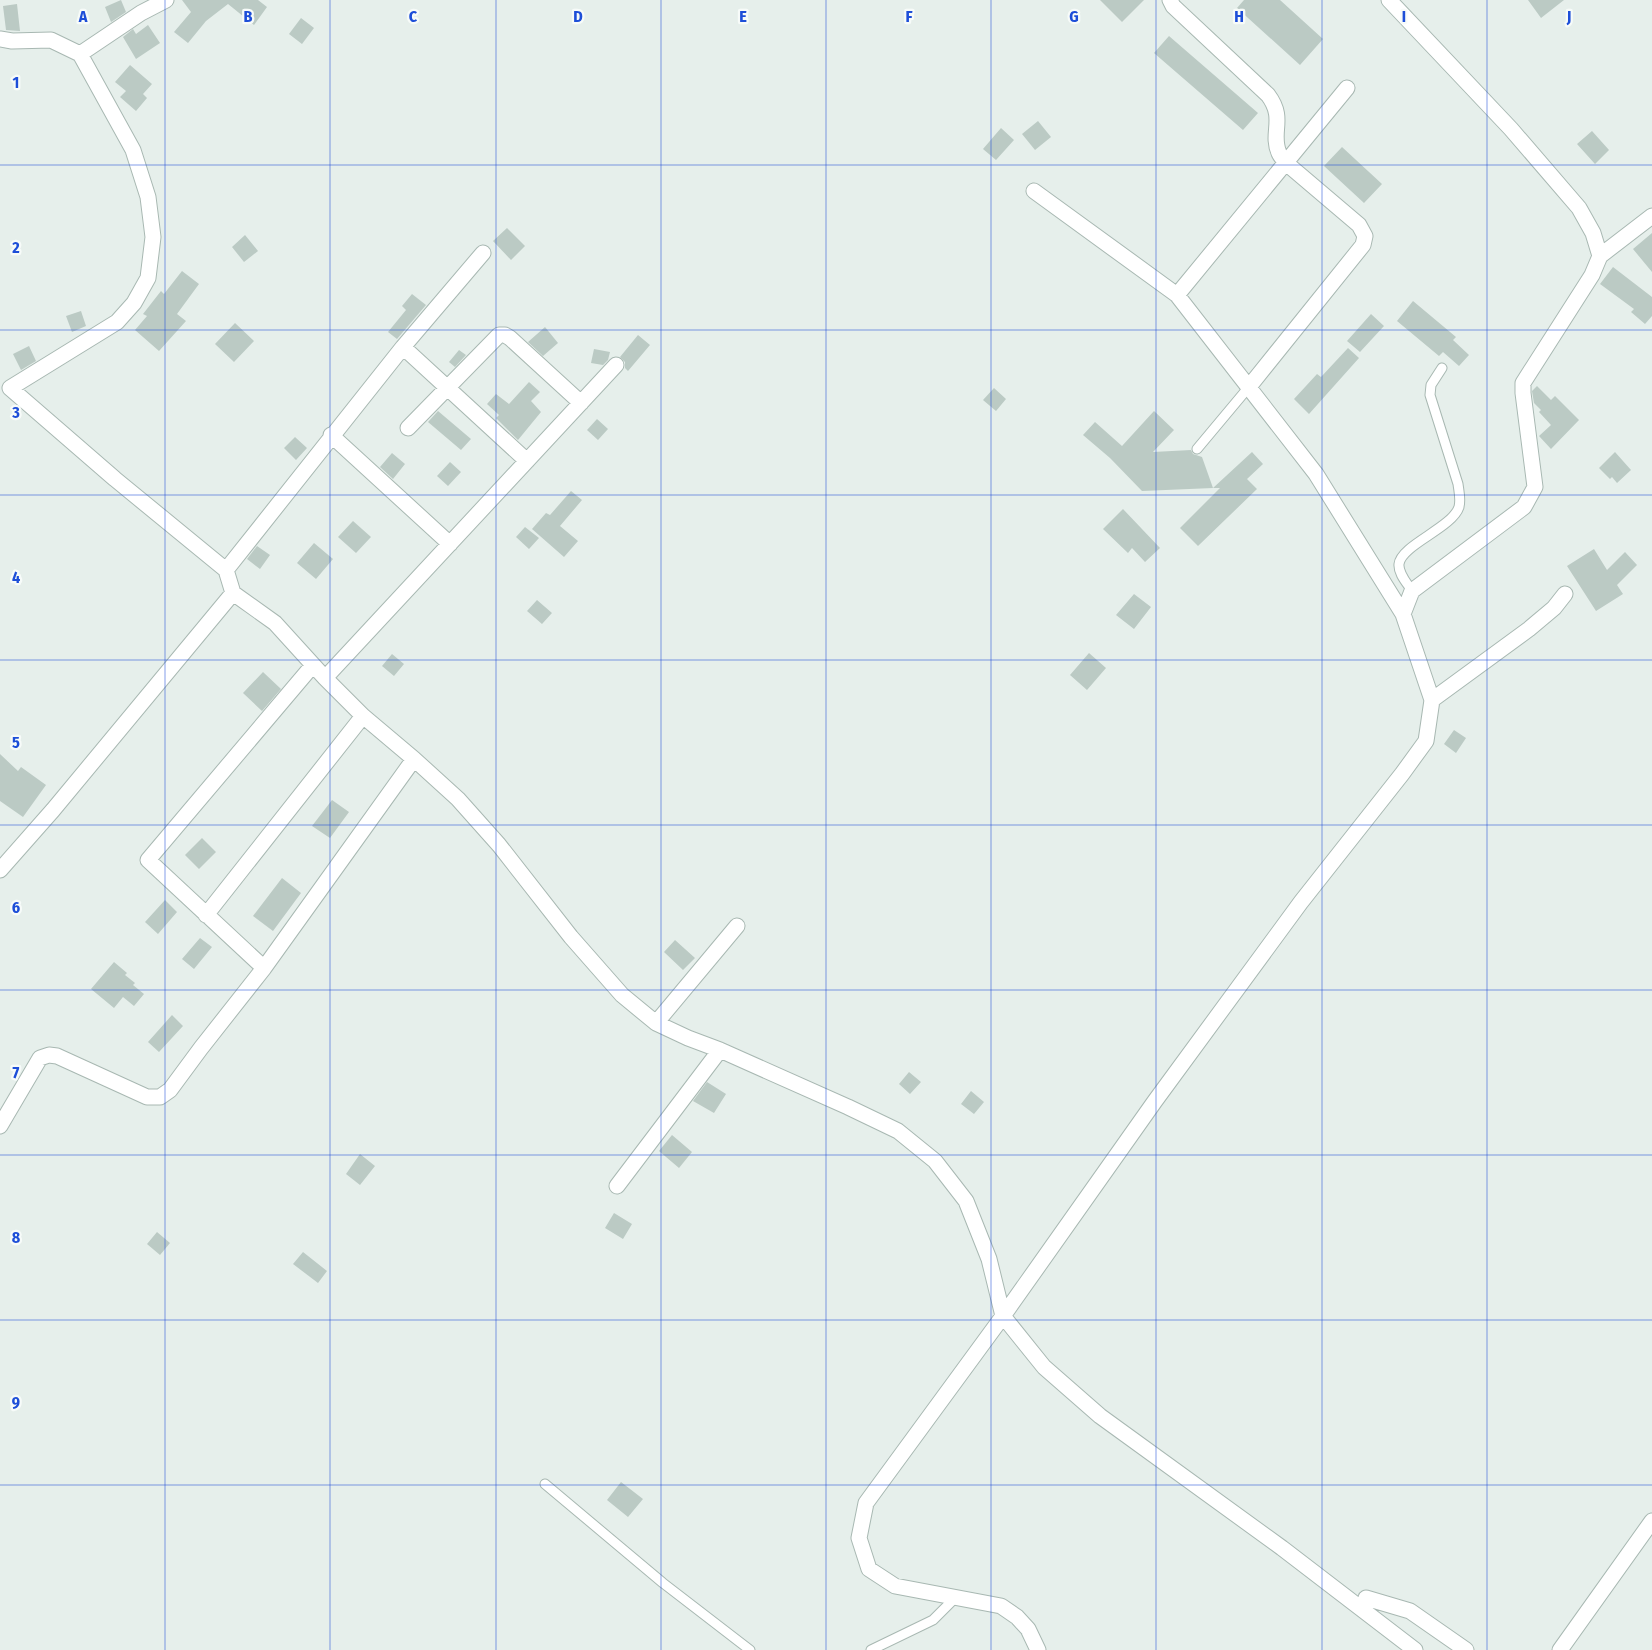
<svg xmlns="http://www.w3.org/2000/svg" width="1652" height="1650" font-family="'Fira Sans Condensed',sans-serif">
	<style>
		.building { fill: #bbcac4 }
		.lines { fill: none; stroke-linecap: round; stroke-linejoin: round }
		.lane-casing { stroke: #a8b8b2; stroke-width: 11 }
		.street-casing { stroke: #a8b8b2; stroke-width: 17 }
		.lane { stroke: #fff; stroke-width: 9 }
		.street { stroke: #fff; stroke-width: 15 }
		.grid { fill: none; stroke: #1d4ed8; stroke-width: 1; stroke-opacity: 0.55 }
		.grid-label { font-size: 16px; text-anchor: middle; font-weight: bold; fill: #1d4ed8; stroke: #f7fbf9; stroke-width: 4.5; stroke-linejoin: round; paint-order: stroke }
	</style>
	<rect width="100%" height="100%" fill="#e6efeb"/>
	<!-- building -->
	<path class="building" d="M121,0L126,12L111,22L105,7Z
		M182,0H258L267,7L254,25L228,4L206,21L188,43L174,32L191,12Z
		M1100,0H1144L1122,22Z
		M1244,0H1280L1323,39L1300,65L1237,8Z
		M1528,0H1564L1541,18Z
		M17,4L20,31L6,30L3,6Z
		M301,18L314,28L302,44L289,34Z
		M148,25L160,43L136,59L123,37L133,29L136,34Z
		M1169,36L1258,113L1243,130L1154,53Z
		M130,65L152,84L143,94L147,98L136,111L120,97L126,91L115,82Z
		M1038,121L1051,137L1035,150L1022,134Z
		M1001,128L1014,140L996,160L983,149Z
		M1592,131L1609,150L1595,164L1577,144Z
		M1342,147L1382,184L1364,203L1324,166Z
		M507,228L525,246L511,260L493,241Z
		M1652,233V272L1633,249Z
		M245,235L258,251L244,262L232,247Z
		M1613,267L1652,297V316L1645,324L1631,312L1634,309L1600,284Z
		M182,271L199,284L177,314L186,321L159,351L135,330L147,316L143,314L161,291L164,294Z
		M412,294L426,305L397,339L388,332L406,310L402,306Z
		M1413,301L1456,337L1453,340L1469,355L1459,366L1443,352L1439,356L1397,321Z
		M81,311L86,326L72,332L66,316Z
		M1371,314L1384,326L1360,352L1347,341Z
		M235,323L254,341L234,362L215,344Z
		M545,327L558,343L543,356L528,342Z
		M638,335L650,345L628,371L625,368V362L620,357Z
		M29,346L36,361L21,370L13,354Z
		M1348,348L1359,358L1309,414L1294,399L1317,374L1321,377Z
		M594,349L610,352L608,360L603,365L591,363Z
		M459,350L466,355L455,367L449,362Z
		M529,382L540,392L531,401L541,412L518,440L496,418L499,415L487,404L496,394L509,404Z
		M1537,386L1551,400L1555,396L1579,420L1551,449L1539,436L1551,425L1539,412L1541,410L1534,403L1532,391Z
		M994,388L1006,399L996,411L983,400Z
		M438,411L471,439L461,450L428,422Z
		M1154,411L1174,430L1153,452L1191,450L1193,454L1202,457L1213,488L1142,491L1110,458L1083,435L1095,422L1122,446Z
		M597,419L608,429L598,440L587,430Z
		M295,437L307,448L296,460L284,448Z
		M1252,452L1263,464L1247,479L1257,489L1198,546L1180,528L1220,488H1213Z
		M1615,452L1631,470L1617,483L1612,477L1610,479L1599,468Z
		M392,453L405,464L393,479L380,467Z
		M450,462L461,472L448,486L437,476Z
		M571,491L582,500L560,526L578,541L564,557L532,529L546,513L550,515Z
		M1123,509L1160,548L1145,562L1132,548L1128,553L1103,529Z
		M353,521L371,537L356,553L338,537Z
		M525,527L539,538L529,549L516,537Z
		M314,543L333,559L316,579L297,563Z
		M257,546L270,555L260,569L247,559Z
		M1594,549L1607,570L1625,552L1637,565L1617,585L1623,594L1596,611L1567,566Z
		M1134,594L1151,607L1134,629L1116,615Z
		M537,600L552,613L542,624L527,611Z
		M1089,653L1106,668L1087,690L1070,675Z
		M392,654L404,664L394,676L382,666Z
		M263,672L281,689L262,711L243,693Z
		M1454,730L1466,738L1456,753L1444,744Z
		M0,754L18,771L21,767L46,785L23,817L0,801Z
		M332,800L349,812L330,838L312,826Z
		M202,838L216,852L199,869L185,855Z
		M282,878L301,893L273,931L253,916Z
		M165,900L177,912L158,934L145,922Z
		M200,938L212,947L194,969L182,959Z
		M675,940L695,958L683,970L664,952Z
		M114,962L127,973L125,975L135,983L133,985L144,994L134,1006L123,997L114,1008L91,989Z
		M172,1015L183,1026L159,1052L148,1042Z
		M909,1072L921,1082L910,1094L899,1084Z
		M707,1082L726,1094L714,1113L693,1101Z
		M971,1091L984,1102L974,1114L961,1104Z
		M672,1135L692,1152L679,1168L659,1151Z
		M360,1154L375,1166L360,1185L346,1174Z
		M614,1213L632,1224L623,1239L605,1228Z
		M157,1232L170,1243L160,1255L147,1244Z
		M303,1252L327,1271L318,1283L293,1264Z
		M621,1482L643,1499L628,1517L607,1500Z"/>
	<g class="lines">
		<defs>
			<path id="lane" d="M1197,449L1248,388
				M1412,591C1408,584 1398,574 1399,564C1401,545 1452,528 1459,507C1461,499 1459,492 1458,484L1430,395L1431,385L1442,368
				M545,1484L663,1583L750,1650
				M871,1650L933,1620L955,1598"/>
			<path id="street" d="M1170,0L1173,6L1268,95C1286,119 1270,132 1279,153C1280,156 1284,160 1286,163L1359,225L1365,236L1363,245L1248,388
				M1389,0L1511,129L1579,208L1593,233L1600,256L1592,275L1523,383V393L1535,487L1524,507L1412,591L1403,614
				M0,39L12,41L51,40L80,54L133,150L148,197L153,237L148,278L134,303L117,322L10,388L115,479L226,570L233,593L275,623L325,678L363,716L414,759L458,799L499,845L571,937L622,995L656,1023L688,1038L720,1050L848,1107L898,1131L935,1161L966,1201L989,1259L1003,1316L1044,1367L1100,1416L1282,1548L1415,1650
				M80,54L141,13L166,0
				M1034,191L1177,295L1347,88
				M1600,256L1652,216
				M403,347L527,461
				M408,428L499,335H505L510,338L581,403
				M331,435L450,544
				M226,570L403,347L483,253
				M325,678L616,365
				M1432,700L1529,629L1554,608L1565,594
				M0,870L53,810L233,593
				M206,915L363,716
				M264,968L148,860L313,665
				M656,1023L737,926
				M0,1126L40,1058L49,1055L57,1056L147,1097H160L170,1090L201,1048L264,968L414,759
				M617,1186L720,1050
				M1366,1598L1410,1611L1466,1650
				M1038,1650L1028,1629L1017,1617L1001,1606L895,1586L869,1569L859,1538L866,1503L1003,1316L1155,1101L1301,902L1402,774L1426,741L1432,700L1403,614L1316,474L1177,295
				M1560,1650L1652,1521"/>
		</defs>
		<!-- lane casing -->
		<use href="#lane" class="lane-casing"/>
		<!-- street casing -->
		<use href="#street" class="street-casing"/>
		<!-- lane -->
		<use href="#lane" class="lane"/>
		<!-- street -->
		<use href="#street" class="street"/>
	</g>
	<!-- grid -->
	<path class="grid" d="M165,0V1650M330,0V1650M496,0V1650M661,0V1650M826,0V1650M991,0V1650M1156,0V1650M1322,0V1650M1487,0V1650M0,165H1652M0,330H1652M0,495H1652M0,660H1652M0,825H1652M0,990H1652M0,1155H1652M0,1320H1652M0,1485H1652"/>
	<g class="grid-label">
		<text x="83" y="22">A</text>
		<text x="248" y="22">B</text>
		<text x="413" y="22">C</text>
		<text x="578" y="22">D</text>
		<text x="743" y="22">E</text>
		<text x="909" y="22">F</text>
		<text x="1074" y="22">G</text>
		<text x="1239" y="22">H</text>
		<text x="1404" y="22">I</text>
		<text x="1569" y="22">J</text>
		<text x="16" y="88">1</text>
		<text x="16" y="253">2</text>
		<text x="16" y="418">3</text>
		<text x="16" y="583">4</text>
		<text x="16" y="748">5</text>
		<text x="16" y="913">6</text>
		<text x="16" y="1078">7</text>
		<text x="16" y="1243">8</text>
		<text x="16" y="1408">9</text>
	</g>
</svg>
